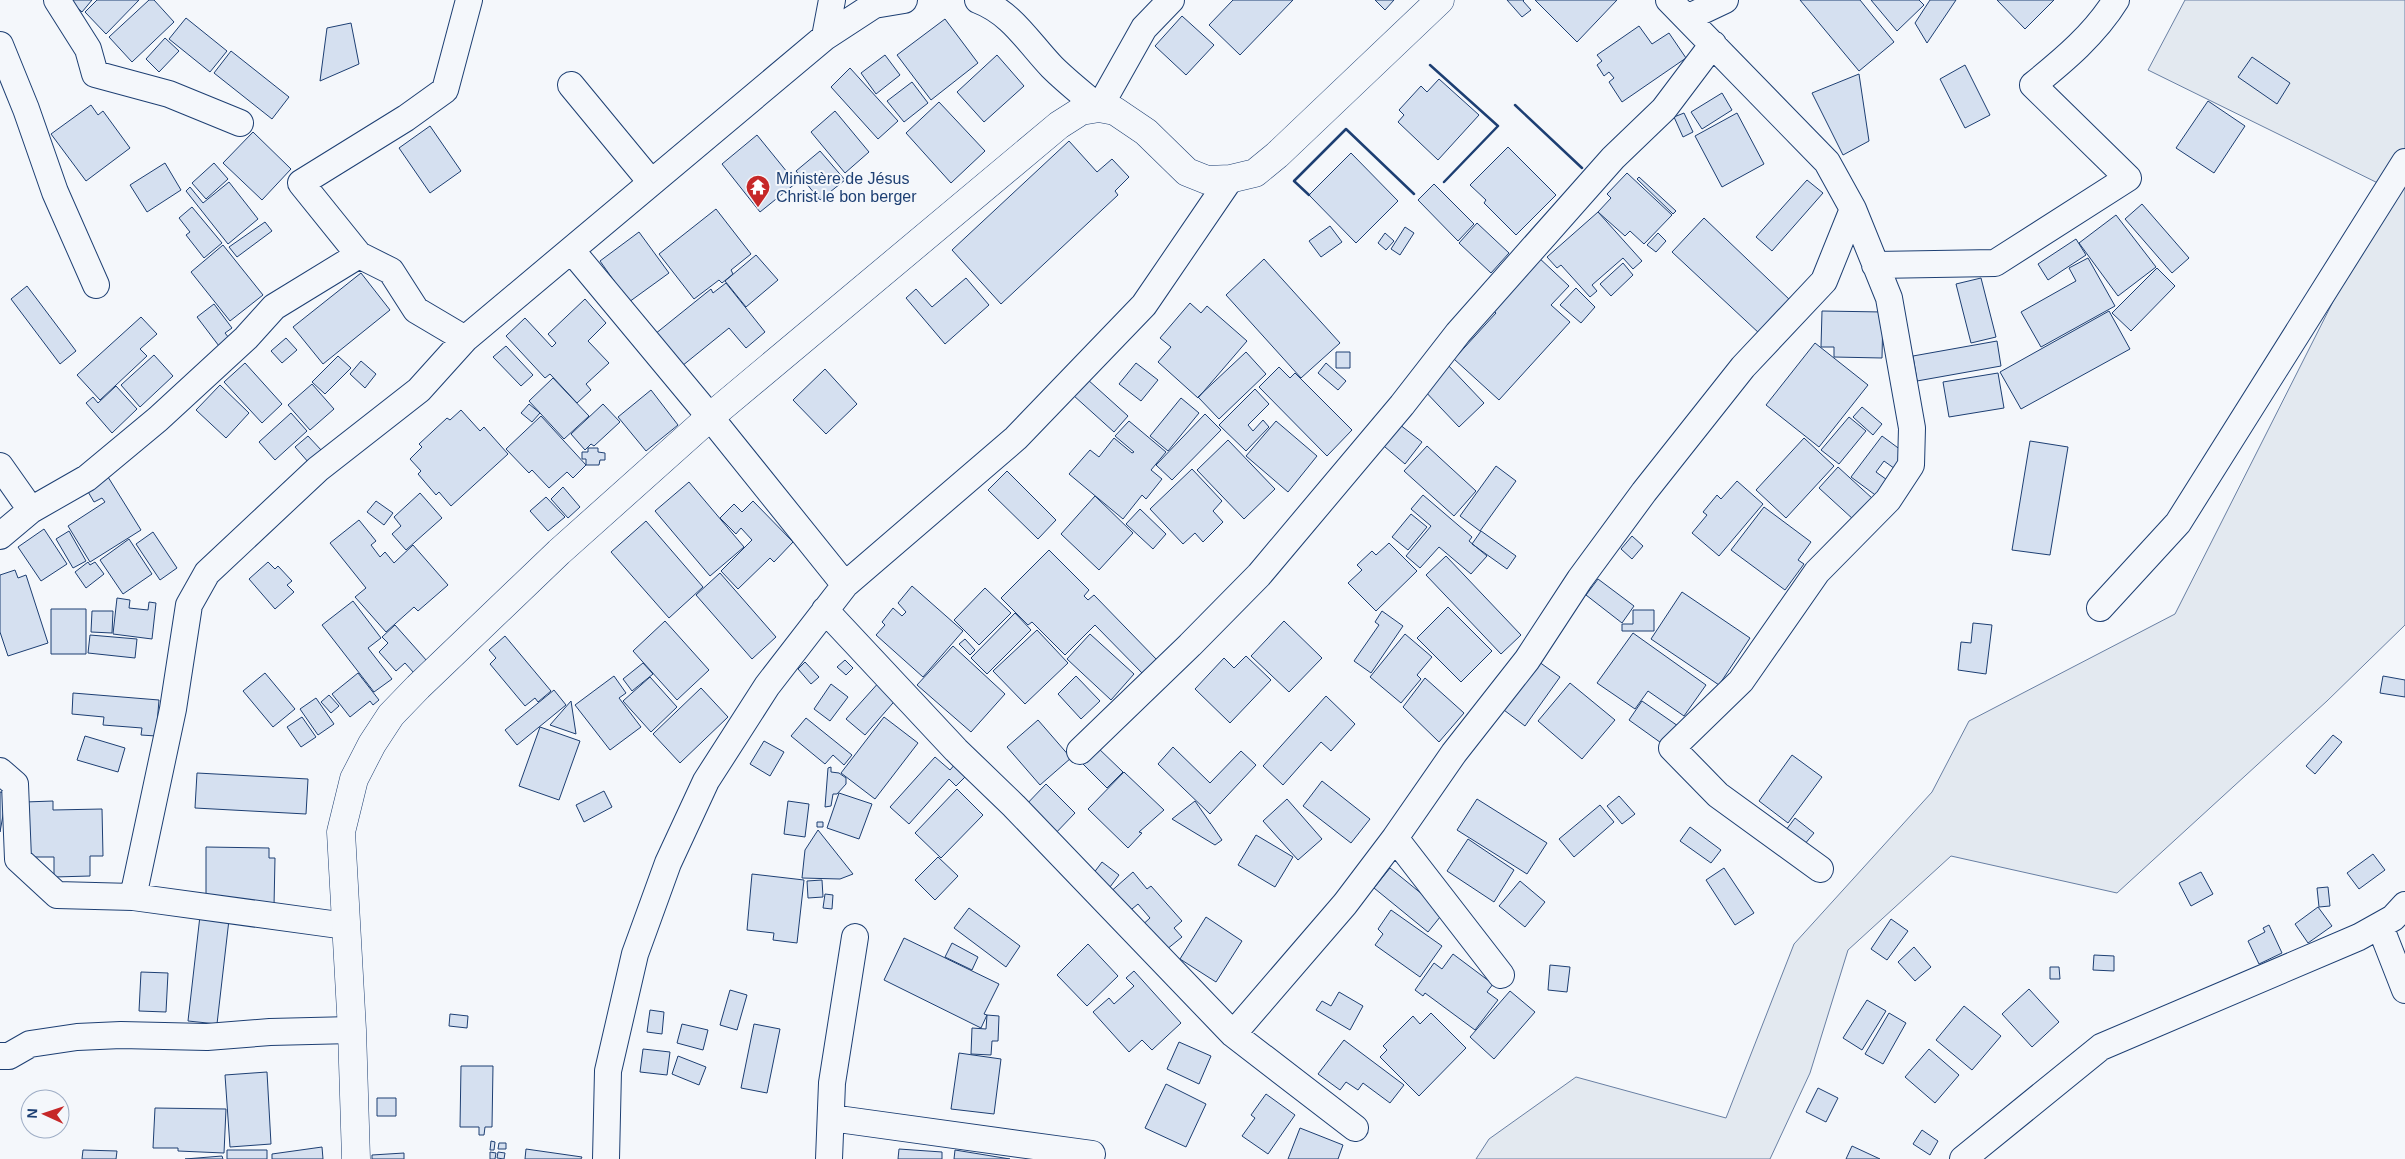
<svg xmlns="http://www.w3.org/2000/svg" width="2405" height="1159" font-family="Helvetica,sans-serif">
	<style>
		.green { fill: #e3e9f0; stroke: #687fa3 }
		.building { fill: #d5e0f0; stroke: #1d3f73 }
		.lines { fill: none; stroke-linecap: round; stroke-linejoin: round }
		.street-casing { stroke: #1d3f73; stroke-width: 28 }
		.secondary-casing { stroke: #1d3f73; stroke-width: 29 }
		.street { stroke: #f4f7fb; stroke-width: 26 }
		.secondary { stroke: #f4f7fb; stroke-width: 28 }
		.wall { stroke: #1d3f73; stroke-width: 2.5 }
		.labels { text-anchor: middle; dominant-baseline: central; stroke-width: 4; stroke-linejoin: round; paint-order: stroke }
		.poi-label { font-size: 16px; fill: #1d3f73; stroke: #f4f7fb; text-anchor: start }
	</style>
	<rect width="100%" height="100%" fill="#f4f7fb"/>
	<!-- green -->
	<path class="green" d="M2185,0H2405V625L2327,701L2117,893L1951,856L1848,950L1810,1073L1770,1159H1476L1489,1139L1576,1077L1726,1118L1794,944L1932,792L1969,721L2175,614L2390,189L2148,70Z"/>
	<!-- building -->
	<path class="building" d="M69,0H92L82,12Z
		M97,0H139L106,34L85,12Z
		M149,0H154L174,22L132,62L109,37Z
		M1233,0H1293L1240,55L1209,25Z
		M1375,0H1394L1385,10Z
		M1507,0H1524L1523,1L1531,10L1522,17Z
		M1535,0H1617L1577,42Z
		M1800,0H1860L1894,42L1859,71Z
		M1871,0H1919L1924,5L1897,31Z
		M1930,0H1956L1927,43L1915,23Z
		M1997,0H2054L2025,29Z
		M1182,16L1214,45L1186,75L1155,46Z
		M186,18L227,51L210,72L169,39Z
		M945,19L978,63L931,100L897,55Z
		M351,23L359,64L320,81L327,28Z
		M1639,26L1652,44L1669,33L1686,58L1622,102L1609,82L1614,78L1609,72L1604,76L1597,65L1602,61L1597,55Z
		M165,38L179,51L159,72L146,59Z
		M231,51L289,97L272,119L214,73Z
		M885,55L900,75L876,94L861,73Z
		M997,55L1024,86L984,122L957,92Z
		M2252,57L2290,83L2277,104L2238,77Z
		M1965,65L1990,115L1965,128L1940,79Z
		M850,68L898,121L878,139L831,87Z
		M1859,74L1869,141L1843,155L1812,93Z
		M1439,79L1479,115L1438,160L1398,122L1404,115L1399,110L1421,86L1427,92Z
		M912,82L928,103L904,122L887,101Z
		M1722,93L1732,110L1702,129L1691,112Z
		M2208,101L2245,126L2214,173L2176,148Z
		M939,102L985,151L951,183L906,133Z
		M91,105L98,115L103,111L130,148L86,181L51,134Z
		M835,111L869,152L845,173L811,132Z
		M1684,113L1693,132L1683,137L1674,117Z
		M1737,113L1764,164L1722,187L1695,136Z
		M430,126L461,171L430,193L399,148Z
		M253,132L291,169L262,200L223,163Z
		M757,135L796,183L760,212L722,164Z
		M1069,141L1097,172L1112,159L1129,177L1115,191L1118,195L1001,304L952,250Z
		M1508,147L1556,195L1516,235L1484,203L1486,200L1470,185Z
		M820,151L845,180L820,200L796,171Z
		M1351,153L1398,201L1356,243L1309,195Z
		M165,163L181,190L147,212L130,185Z
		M214,163L228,179L206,199L192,183Z
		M1627,173L1672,215L1644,244L1630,231L1625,236L1598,212L1611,198L1607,194Z
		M1639,177L1676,211L1673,214L1637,179Z
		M1807,180L1823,193L1772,251L1756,237Z
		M229,182L258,219L228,244L186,191L190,187L203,203Z
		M1434,184L1474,224L1458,241L1418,200Z
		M2142,204L2189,258L2172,273L2125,219Z
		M192,207L222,243L204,258L186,235L190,232L179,218Z
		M716,209L751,254L731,270L733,274L722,283L719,280L694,299L659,254Z
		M1598,212L1642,261L1633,269L1623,258L1592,285L1597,291L1590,297L1561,265L1557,268L1547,257Z
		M2116,215L2156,267L2118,296L2079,243Z
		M1704,218L1791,301L1760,334L1672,252Z
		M265,222L272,231L237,257L229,247Z
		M1477,223L1509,253L1491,273L1459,243Z
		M1330,226L1342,242L1321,257L1309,241Z
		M1405,227L1414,233L1400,255L1391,249Z
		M639,232L669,273L629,302L600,261Z
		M1385,233L1394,241L1386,250L1378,243Z
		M1658,233L1666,241L1656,252L1647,245Z
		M2076,239L2086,255L2048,280L2038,264Z
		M223,245L263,295L230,321L191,272Z
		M756,255L778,280L746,307L725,281Z
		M1537,256L1569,286L1551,305L1570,322L1499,400L1454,359L1496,313L1490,308Z
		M2088,258L2115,306L2041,347L2021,312L2076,281L2069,268Z
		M1264,259L1340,343L1301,378L1226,295Z
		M1623,263L1633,275L1611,296L1600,284Z
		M2157,268L2175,286L2131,331L2112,313Z
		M361,273L390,310L323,364L293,327Z
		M966,278L989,305L945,344L906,298L916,289L932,307Z
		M1981,278L1996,337L1971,343L1956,284Z
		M726,283L765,332L746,348L729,328L682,366L655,334L711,289L713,293Z
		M27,286L76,351L60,364L11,299Z
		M1576,288L1595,307L1581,323L1560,305Z
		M585,299L606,323L588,341L609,363L586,384L591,390L577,403L550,374L545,378L506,336L525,318L552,347L556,343L548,334Z
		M1190,303L1201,313L1207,306L1247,341L1198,398L1158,362L1171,347L1160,338Z
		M214,304L232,328L225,333L229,338L219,346L197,317Z
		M1822,311L1883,312L1882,358L1834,357V347H1821Z
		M2109,311L2130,349L2021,409L2000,372Z
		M141,317L157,334L140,349L147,356L100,400L77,375Z
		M286,338L297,350L282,363L271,351Z
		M1997,341L2001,366L1917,381L1913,356Z
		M1815,343L1868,385L1819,447L1766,405Z
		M506,346L533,375L521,386L493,357Z
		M1246,352L1266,374L1219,419L1198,397Z
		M1336,352H1350V368H1336Z
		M154,355L173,376L140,407L121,385Z
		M338,356L351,368L325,394L312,382Z
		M361,361L376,374L365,388L350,374Z
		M245,363L282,404L262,423L224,382Z
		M1136,363L1158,380L1141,401L1119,384Z
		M1326,363L1346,381L1338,390L1318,373Z
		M1446,363L1484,403L1459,427L1421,387Z
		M1279,367L1290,378L1295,373L1352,430L1327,456L1259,387Z
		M825,369L857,404L826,434L793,400Z
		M1998,373L2004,408L1949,417L1943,382Z
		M553,378L589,416L564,439L529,401Z
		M1087,379L1128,416L1114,432L1073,395Z
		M312,384L334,409L310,430L288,405Z
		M220,385L249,413L226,438L196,410Z
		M116,386L137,409L112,433L86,403L93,397L98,403Z
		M1255,389L1269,404L1248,425L1253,431L1263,420L1269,427L1246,451L1219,425Z
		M651,390L678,425L646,451L618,417Z
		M1181,398L1199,413L1168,451L1150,436Z
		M529,404L540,413L532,422L521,413Z
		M603,404L620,422L594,446L591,444L585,450L571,434Z
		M1862,407L1882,424L1873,435L1853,417Z
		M461,410L480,431L484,427L508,454L451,506L439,492L436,495L418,474L421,471L410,459L422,447L419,444L447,418L450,420Z
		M291,413L307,431L275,460L259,442Z
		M1205,414L1221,430L1172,480L1156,465Z
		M541,416L586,465L573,478L567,472L549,488L532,470L529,473L506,449Z
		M1849,417L1866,431L1839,464L1821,450Z
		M1129,421L1166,452L1151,470L1162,479L1146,499L1142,495L1123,519L1069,474L1090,450L1099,457L1114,438L1132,453L1134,452L1115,436Z
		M1276,421L1317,456L1288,492L1246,456Z
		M1395,421L1422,442L1405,464L1378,441Z
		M308,436L322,451L309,463L295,447Z
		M1882,436L1909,456L1898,471L1884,461L1876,472L1890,482L1878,497L1851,477Z
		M1804,438L1834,466L1786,518L1756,490Z
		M1228,440L1275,489L1244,519L1197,470Z
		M2030,441L2068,447L2050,555L2012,550Z
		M1427,446L1476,491L1454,516L1404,471Z
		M588,448H598V452L605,453V460H600L599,465H586V459H582V452H588Z
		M1496,466L1516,481L1480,531L1460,516Z
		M1838,467L1873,499L1854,520L1819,488Z
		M1192,469L1222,501L1213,511L1223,522L1203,542L1195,533L1183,544L1150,509Z
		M1007,471L1056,520L1038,539L988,490Z
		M108,477L141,530L90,562L68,526L105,502L102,498L94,502L87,490Z
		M1737,481L1763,504L1719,556L1692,533L1707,515L1703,512L1717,495L1721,499Z
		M689,482L744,547L710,576L655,511Z
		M563,487L580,507L568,518L551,499Z
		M420,493L442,518L406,550L392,534L401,526L394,517Z
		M1423,495L1472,537L1469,541L1487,556L1471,574L1439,547L1420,568L1406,556L1431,526L1411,509Z
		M1095,496L1133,533L1099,570L1061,534Z
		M546,497L565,517L548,531L530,511Z
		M376,501L393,513L384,525L367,512Z
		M753,501L793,542L774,562L770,558L738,589L721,571L752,540L741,528L736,534L720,518L734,504L742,512Z
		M1764,507L1811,542L1798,560L1804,564L1785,590L1731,550Z
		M1140,509L1166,534L1153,549L1126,524Z
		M1411,514L1427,527L1408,550L1392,537Z
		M359,520L376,541L371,545L380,557L385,552L394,563L413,545L448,585L418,611L414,607L386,632L355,597L366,588L330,543Z
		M646,521L703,587L669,618L611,552Z
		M44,529L67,564L41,581L18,547Z
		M69,531L86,561L73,568L56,539Z
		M1481,531L1516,556L1507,569L1472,544Z
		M153,532L177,568L160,580L136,544Z
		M1632,536L1643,546L1632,559L1621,549Z
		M129,539L152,574L123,594L100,560Z
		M1389,543L1417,571L1376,611L1348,583L1362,570L1357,565L1372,551L1376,555Z
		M1049,550L1089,590L1084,596L1088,600L1094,595L1158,661L1144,675L1095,625L1065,655L1032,622L1028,625L1001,598Z
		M1446,556L1521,635L1501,654L1426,575Z
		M88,562L90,565L95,562L104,574L86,588L75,572Z
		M268,562L275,569L278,566L292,581L287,585L294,592L275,609L249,579Z
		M15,570L18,578L26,575L48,643L8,656L0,632V575Z
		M720,573L776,637L752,659L696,595Z
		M1598,579L1634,606L1622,623L1586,595Z
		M912,586L963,631L923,677L876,635L885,625L882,622L893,608L902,616L906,612L898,603Z
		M985,588L1011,613L979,645L954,620Z
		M1682,592L1750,638L1719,685L1651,639Z
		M117,598L130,600L129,608L148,610L149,602L156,603L152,639L113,634Z
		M353,601L381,638L368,648L392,679L374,692L322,625Z
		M1448,607L1492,651L1461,682L1417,638Z
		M51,609H86V654H51Z
		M1633,610H1654V631H1622V624H1633Z
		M92,611H113L112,633L91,632Z
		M1382,611L1403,626L1371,673L1354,661L1379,625L1375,622Z
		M1015,613L1031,630L987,674L971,658Z
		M665,621L709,670L677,700L633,651Z
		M1284,621L1322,658L1289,692L1251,656Z
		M1973,623L1992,625L1986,674L1958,670L1961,642L1971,643Z
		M395,625L427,661L414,673L405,663L396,671L379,652L388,643L382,637Z
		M1037,630L1068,663L1025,704L993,671Z
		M1633,633L1706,685L1684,716L1648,691L1635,709L1597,683Z
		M1090,634L1134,674L1111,700L1067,659Z
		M1405,634L1432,657L1417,675L1421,679L1401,703L1370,677Z
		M90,635L137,639L135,658L88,653Z
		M505,636L551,691L538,702L535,698L525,706L490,664L496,658L489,650Z
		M965,639L975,650L970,655L959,644Z
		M953,646L1005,694L971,732L917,685Z
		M1246,656L1271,680L1230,723L1195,689L1224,658L1234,668Z
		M1535,659L1560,677L1525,726L1500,707Z
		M845,660L853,668L846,675L837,667Z
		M805,662L819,677L811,684L798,669Z
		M643,663L653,674L632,691L623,679Z
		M265,673L295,709L273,727L243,691Z
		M358,673L379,700L373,705L370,701L350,717L332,694Z
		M614,676L626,693L619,698L641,727L610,750L575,705Z
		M1076,676L1100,701L1081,719L1058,694Z
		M2383,676L2405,680V697L2380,693Z
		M650,677L677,707L651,732L623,701Z
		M1425,678L1464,713L1439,742L1403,707Z
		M881,680L899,696L865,735L846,719Z
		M1570,683L1615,720L1582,759L1538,721Z
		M831,684L848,697L830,721L814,709Z
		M701,688L728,717L680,763L653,734Z
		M554,690L566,705L517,745L505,730Z
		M73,693L159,700L156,736L141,735L142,728L103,725L104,717L72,714Z
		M329,695L339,706L331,713L321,702Z
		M1326,696L1355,724L1331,751L1321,742L1283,785L1263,766Z
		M316,698L334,724L318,735L300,709Z
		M571,701L576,734L550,725Z
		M1642,701L1678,726L1664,745L1629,720Z
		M302,717L316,737L301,747L287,727Z
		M884,717L918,743L875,799L841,773Z
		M806,718L852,755L844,765L833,755L825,764L791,736Z
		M1038,720L1071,758L1040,785L1007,747Z
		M540,727L580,741L559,800L519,786Z
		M2333,735L2342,742L2315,774L2306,766Z
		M85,736L125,748L118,772L77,760Z
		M764,741L784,752L770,776L750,764Z
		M1096,746L1123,772L1107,788L1081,762Z
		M1173,747L1210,783L1241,751L1256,765L1210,814L1158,764Z
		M1792,755L1822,777L1788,823L1759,801Z
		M935,757L950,770L956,763L968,774L956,786L949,779L909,824L890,807Z
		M831,767V772L839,773L846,778V784L837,794H833L831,806L825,807L828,768Z
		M1124,772L1164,810L1139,832L1142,833L1128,848L1088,809Z
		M197,773L308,779L306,814L195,808Z
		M1322,781L1370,819L1351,843L1303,806Z
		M1046,784L1075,813L1051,838L1022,809Z
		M957,789L983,815L941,858L915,833Z
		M604,791L612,807L584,822L576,805Z
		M0,792L7,793L0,832Z
		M839,793L872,804L859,839L827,828Z
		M1619,796L1635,814L1622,824L1607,806Z
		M1287,799L1322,839L1298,860L1263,821Z
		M1477,799L1547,843L1527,874L1457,830Z
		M53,801V810L102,809L103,856H90V876L54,877V857H25V802Z
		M788,801L809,804L805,837L784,834Z
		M1195,801L1222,840L1215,845L1172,819Z
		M1600,805L1614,822L1574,857L1559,839Z
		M1795,818L1814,833L1804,845L1786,830Z
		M817,822H823V827H817Z
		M1690,827L1721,850L1711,863L1680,841Z
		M818,830L853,874L840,879L802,878L805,850Z
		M1256,835L1293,857L1275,887L1238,865Z
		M1468,839L1514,870L1494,902L1447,871Z
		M206,847L269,848V858H275L274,906H206Z
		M2373,854L2385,870L2359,889L2347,873Z
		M938,857L958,876L935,900L915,880Z
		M1102,862L1119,875L1107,891L1090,878Z
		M1390,868L1444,912L1428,932L1374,888Z
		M1724,868L1754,913L1735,925L1706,880Z
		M1133,872L1147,889L1151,886L1182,921L1174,928L1182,937L1161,954L1139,928L1150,918L1138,904L1126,914L1108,894Z
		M2201,872L2213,894L2191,906L2179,883Z
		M752,874L804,880L797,943L773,940L774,933L747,930Z
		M822,880L823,897L808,898L807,881Z
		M1520,881L1545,902L1525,927L1499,906Z
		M2328,887L2330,906L2319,907L2317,888Z
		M825,894L833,895L832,909L823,908Z
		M201,907L230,911L217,1024L188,1021Z
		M2318,907L2332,926L2308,943L2295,924Z
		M969,908L1020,946L1006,967L954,928Z
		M1391,910L1442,946L1420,977L1375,945L1383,934L1378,929Z
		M1206,917L1242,941L1216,982L1180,959Z
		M1891,919L1908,931L1887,960L1871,949Z
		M2269,925L2282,953L2259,964L2248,941L2265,932L2263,928Z
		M904,938L999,984L984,1014L987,1015L981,1028L884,980Z
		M952,943L978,957L972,970L945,957Z
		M1088,944L1118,976L1087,1006L1057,975Z
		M1914,947L1931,967L1915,981L1898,962Z
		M1453,954L1493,984L1487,992L1498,1000L1475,1030L1425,993L1423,996L1415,990L1434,963L1442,969Z
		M2094,955L2114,956V971L2093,970Z
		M1550,965L1570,967L1567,992L1548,990Z
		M2050,967H2059L2060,979H2050Z
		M1134,971L1181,1023L1152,1050L1142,1040L1129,1052L1093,1012L1109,998L1114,1004L1134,986L1126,978Z
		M141,972L168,973L166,1012L139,1011Z
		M2029,989L2059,1022L2032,1047L2002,1014Z
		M730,990L747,995L737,1030L720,1025Z
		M1510,991L1535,1012L1494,1059L1470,1037Z
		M1339,992L1363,1006L1350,1030L1316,1010L1322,1001L1331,1006Z
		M1867,1000L1886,1011L1862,1050L1843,1038Z
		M1964,1006L2001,1036L1972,1070L1936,1040Z
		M650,1010L664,1012L662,1034L647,1032Z
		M1431,1013L1466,1048L1419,1096L1380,1057L1387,1050L1383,1046L1413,1016L1420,1024Z
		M1889,1013L1906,1023L1883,1064L1865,1054Z
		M450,1014L468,1016L467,1028L449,1026Z
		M987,1015L999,1016L998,1041H992L991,1055L971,1054L972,1028L986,1029Z
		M682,1024L708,1030L703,1050L677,1043Z
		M754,1024L780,1029L767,1093L741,1088Z
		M1344,1040L1404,1085L1390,1103L1363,1083L1358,1090L1346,1082L1340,1090L1318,1074Z
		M1179,1042L1211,1056L1199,1084L1167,1069Z
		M643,1049L670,1052L667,1075L640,1072Z
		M1929,1049L1959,1075L1935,1103L1905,1077Z
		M959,1053L1001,1059L994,1114L951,1109Z
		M678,1056L706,1067L699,1085L672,1074Z
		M461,1066H493L492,1127H485L484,1135H479V1127H460Z
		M267,1072L271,1144L230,1147L225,1075Z
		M1166,1084L1206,1104L1186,1147L1145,1128Z
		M1818,1088L1838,1098L1826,1122L1806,1112Z
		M1266,1094L1295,1115L1268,1154L1242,1136L1255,1118L1251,1115Z
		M377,1098H396V1116H377Z
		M155,1108L226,1109L224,1153L178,1151V1148H153Z
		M1300,1128L1343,1145L1338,1159H1288Z
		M1922,1130L1938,1141L1930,1155L1913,1144Z
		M491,1141L495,1142L494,1150H490Z
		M499,1143H506V1149H498Z
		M1852,1146L1880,1159H1846Z
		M322,1147L323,1159H272V1154Z
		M526,1149L582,1157L581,1159H525Z
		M899,1149L942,1152V1159H898Z
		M83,1150L117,1151L116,1159H82Z
		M227,1150H267V1159H227Z
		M955,1150L1010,1159H954Z
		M490,1152L496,1153L495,1159H490Z
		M498,1152L505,1153L504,1159L497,1158Z
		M404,1153V1159H372V1155Z
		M222,1156L223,1159H185Z"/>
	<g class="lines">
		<defs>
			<path id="street" d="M57,0L88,49L95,74L169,94L240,123
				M978,0C1012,13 1028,42 1052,67C1067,82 1084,95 1099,108L1144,28L1171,0
				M1687,18L1725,0
				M825,37L832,0
				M0,45L26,109L55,192L96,285
				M571,85L651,182
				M572,251L710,417L845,585
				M359,255L301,183L406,118L445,90L469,0
				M1875,265L1995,263L2128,178L2033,85C2064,60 2095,34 2116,0
				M0,466L31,510
				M0,536L31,510L87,478L158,419L246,338L274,307L359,255L391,271L416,310L465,339
				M2100,608L2178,523L2405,162
				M825,610L956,750L1014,806L1233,1034L1355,1128
				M1080,751L1190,645L1259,575L1402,405L1458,333L1613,158L1664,109L1713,44
				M0,771L15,784L18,859L57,895L133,897L346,926
				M1395,838L1501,975
				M1820,869L1718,795L1672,748L1741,681L1817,572L1888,500L1911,465L1912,428L1889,298L1853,209
				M133,897L173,709L189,605L207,573L318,469L419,390L465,339L825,37L874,5L904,0
				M2380,926L2405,990
				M1233,1034L1345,904L1395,838L1454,753L1527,660L1580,579L1644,492L1743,367L1824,281L1853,209L1827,162L1669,0
				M0,1056H9L30,1044L77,1037L121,1035L207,1037L270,1032L352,1030
				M831,1118L1092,1154
				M606,1159L608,1071L635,954L668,863L706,781L767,686L845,585L1016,438L1144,305L1230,179
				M829,1159L832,1083L855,937
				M1963,1159L2101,1047L2359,937L2393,918L2405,905"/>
			<path id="secondary" d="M356,1159L352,1030L341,832L354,779L372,744L391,715L418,687L559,552L710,417L1059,125L1081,111L1099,108L1115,111L1146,132L1187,172L1207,180L1230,179L1255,173L1277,155L1440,0"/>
		</defs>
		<!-- street casing -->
		<use href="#street" class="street-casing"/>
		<!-- secondary casing -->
		<use href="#secondary" class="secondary-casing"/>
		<!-- street -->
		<use href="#street" class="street"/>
		<!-- secondary -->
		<use href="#secondary" class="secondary"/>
		<!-- wall -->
		<path class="wall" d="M1430,65L1498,126L1444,182
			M1515,105L1582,168
			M1309,195L1294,181L1346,129L1414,194"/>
	</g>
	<!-- icons -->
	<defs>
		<symbol id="temple-pin" viewBox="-11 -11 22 30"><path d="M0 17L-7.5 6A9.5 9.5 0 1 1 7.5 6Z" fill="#c62828" stroke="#f4f7fb"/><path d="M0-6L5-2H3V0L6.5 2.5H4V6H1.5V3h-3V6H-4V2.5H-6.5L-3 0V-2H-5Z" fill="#fff"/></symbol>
	</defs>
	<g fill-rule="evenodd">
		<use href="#temple-pin" x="744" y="173" width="28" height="38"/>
	</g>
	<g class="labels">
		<!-- poi labels -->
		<g class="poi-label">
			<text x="776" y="178">Ministère de Jésus<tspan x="776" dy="18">Christ le bon berger</tspan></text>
		</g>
	</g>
	<!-- north arrow -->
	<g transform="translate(45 1114) rotate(273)"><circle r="24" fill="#f4f7fb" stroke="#9eadc5"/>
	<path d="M0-4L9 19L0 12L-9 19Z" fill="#c62828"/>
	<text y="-8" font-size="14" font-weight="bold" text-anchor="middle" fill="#1d3f73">N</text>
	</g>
</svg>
